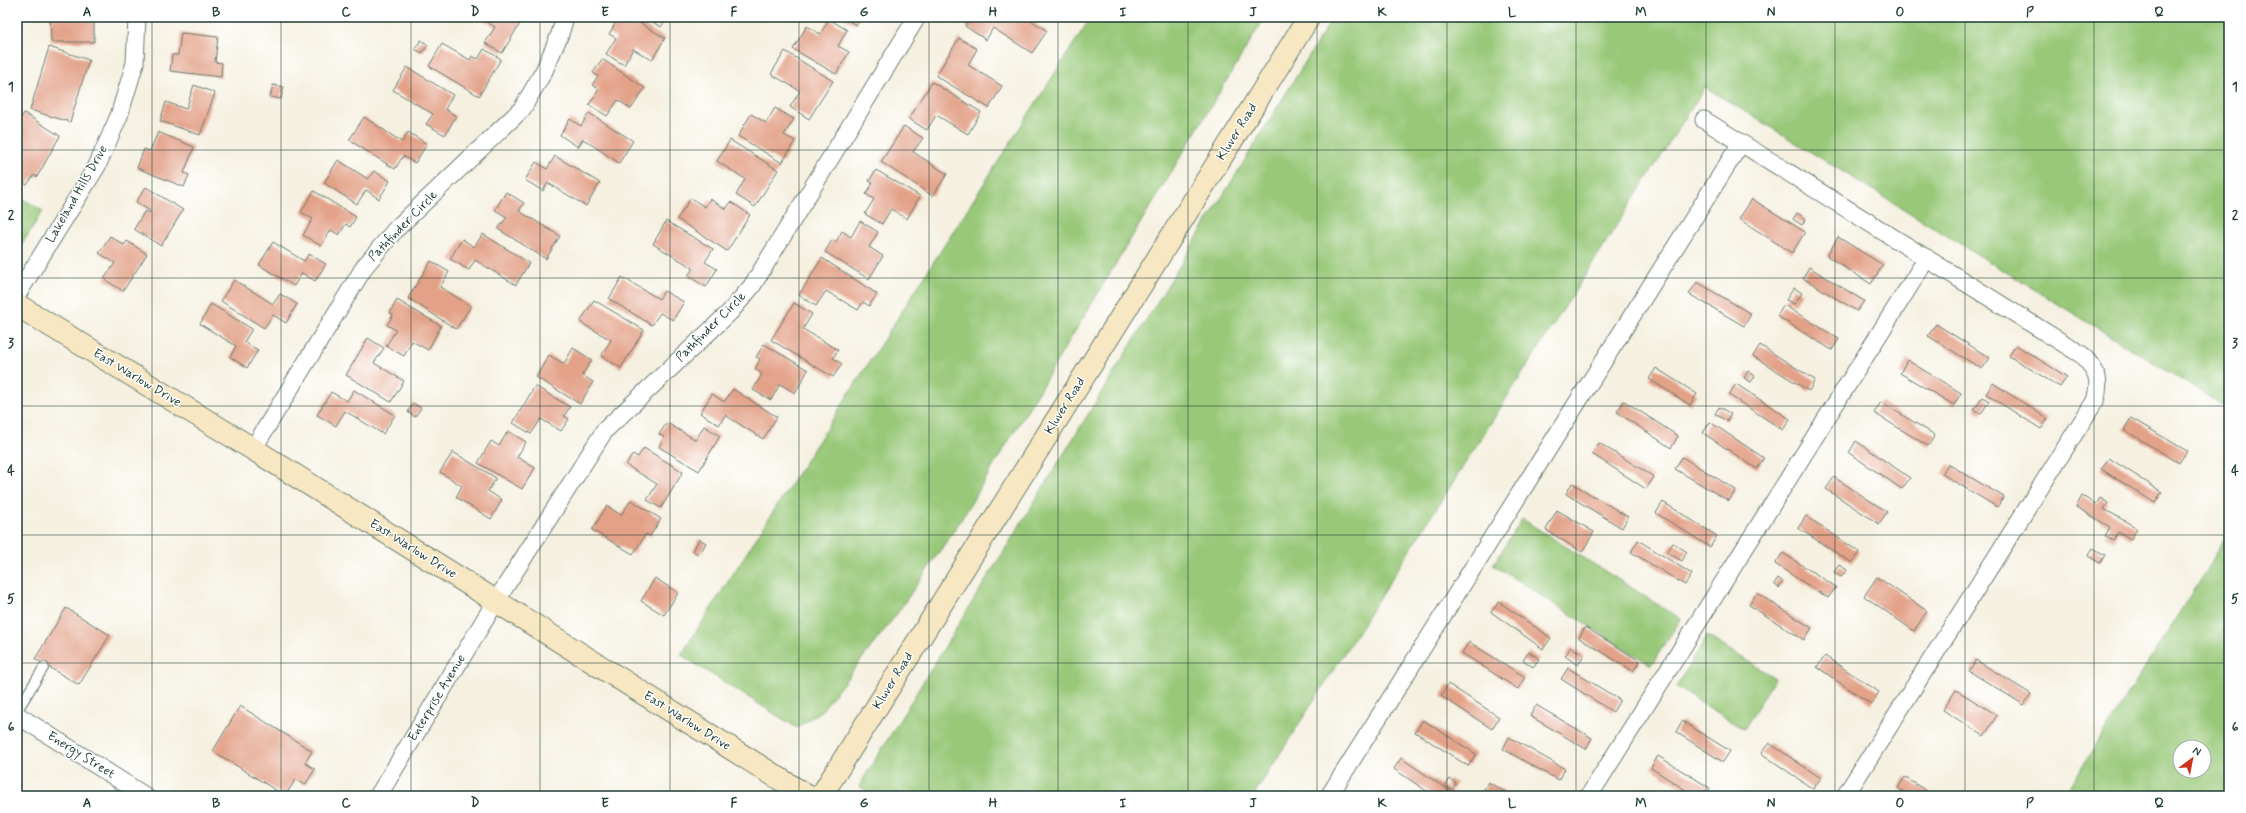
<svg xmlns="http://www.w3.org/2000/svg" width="2246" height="813" font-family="Mynerve,sans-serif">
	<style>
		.green { fill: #98c878; stroke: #5c8256; fill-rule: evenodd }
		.building { fill: #e3a188 }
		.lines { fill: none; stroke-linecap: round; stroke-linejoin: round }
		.lane-casing { stroke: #6a7c70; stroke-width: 11 }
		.street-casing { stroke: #6a7c70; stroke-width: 19 }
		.secondary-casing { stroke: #6a7c70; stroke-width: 24 }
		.lane { stroke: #fff; stroke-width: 9 }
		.street { stroke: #fff; stroke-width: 17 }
		.secondary { stroke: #f7e8c3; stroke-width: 22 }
		.grid { fill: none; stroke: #1f3d34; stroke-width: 1; stroke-opacity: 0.55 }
		.labels { text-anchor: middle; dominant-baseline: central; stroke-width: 3; stroke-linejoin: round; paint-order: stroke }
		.street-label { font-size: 13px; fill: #1f3d34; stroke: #fff }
		.neatline { fill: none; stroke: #1f3d34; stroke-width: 1.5 }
		.grid-label { font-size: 13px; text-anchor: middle; font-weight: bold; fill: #1f3d34 }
	</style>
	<rect width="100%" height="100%" fill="#fff"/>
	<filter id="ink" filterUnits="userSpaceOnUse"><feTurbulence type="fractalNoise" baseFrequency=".025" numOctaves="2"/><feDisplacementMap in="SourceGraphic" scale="8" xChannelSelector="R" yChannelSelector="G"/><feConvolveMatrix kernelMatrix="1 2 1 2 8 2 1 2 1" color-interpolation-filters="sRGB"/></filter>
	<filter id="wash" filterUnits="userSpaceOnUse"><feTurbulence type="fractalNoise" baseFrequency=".012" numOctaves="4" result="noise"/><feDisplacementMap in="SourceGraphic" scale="16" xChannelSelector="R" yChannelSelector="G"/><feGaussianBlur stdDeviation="0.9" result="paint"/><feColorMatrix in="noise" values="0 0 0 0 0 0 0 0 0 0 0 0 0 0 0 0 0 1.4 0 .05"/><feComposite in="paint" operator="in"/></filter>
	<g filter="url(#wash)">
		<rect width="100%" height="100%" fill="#f5f0e0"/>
		<!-- green -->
		<path class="green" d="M1091,17H1265L959,523L896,615L823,709L797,728L681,655Z
			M1333,17H2229V409L1705,87L1253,796H874L859,786Z
			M17,195L43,211L17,252Z
			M1522,519L1681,619L1651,665L1493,565Z
			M2229,532V796H2064L2213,559ZM2180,747H2204V771H2180Z
			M1707,636L1775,678L1744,729L1676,687Z"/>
		<g id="blocks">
			<!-- building -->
			<path class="building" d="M50,17H94V42H51Z
				M479,17H524L502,53L485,43L495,27Z
				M612,17H630L665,38L652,60L633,49L624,65L606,54L616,38L609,34L615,24L610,21Z
				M644,17H667L661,27Z
				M842,17H861L856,25Z
				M971,17H1026L1047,31L1032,53L993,28L986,40L965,26Z
				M829,19L847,30L838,46L849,52L836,74L793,49L807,26L820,34Z
				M181,33L218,37L215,62L222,63L221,77L170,71L172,55H178Z
				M959,38L977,49L968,65L1002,86L989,108L936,76Z
				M421,40L428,45L422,53L415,49Z
				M442,44L470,60L472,56L478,59L484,49L501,59L479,96L429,66Z
				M49,47L89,60L70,122L30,110Z
				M785,51L833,81L809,119L790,107L800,91L771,74Z
				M602,59L645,88L631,109L618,100L607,116L589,105L599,89L592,85L598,76L593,73Z
				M407,67L453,95L445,109L456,116L445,135L426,124L433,114L393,90Z
				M932,82L981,112L968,134L936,115L927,130L909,119Z
				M194,85L215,93L200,135L160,121L166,102L186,109Z
				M273,85L284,87L281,99L270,97Z
				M775,108L794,119L784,135L795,141L782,163L738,136L751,114L766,123Z
				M24,113L60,136L37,177L34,175L27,185L17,179V125Z
				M589,113L633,141L619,163L583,139L578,147L560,135L570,119L581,126Z
				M364,117L402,142L408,132L427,144L415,163L403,156L395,169L349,140Z
				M904,126L923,138L913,152L947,174L933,196L881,162Z
				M158,132L194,147L184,173L189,175L184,187L137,168L144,149L150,151Z
				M730,140L778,170L755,207L736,195L745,179L717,161Z
				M555,156L600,183L586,206L548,183L543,191L525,180L536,162L547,169Z
				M338,160L368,179L374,171L390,181L379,199L366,190L357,204L324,183Z
				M876,170L920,196L907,219L891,209L882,224L865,214L874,199L866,194L873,183L869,181Z
				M146,187L183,210L161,246L134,229L145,211L149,213L150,211L136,202Z
				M314,191L356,217L350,227L346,224L339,235L331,230L321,246L303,235L313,219L301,212Z
				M506,192L524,203L519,211L560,236L546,259L498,229L507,217L495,210Z
				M691,198L705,207L710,199L726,209L731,202L750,215L727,251L677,219Z
				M1752,199L1805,232L1792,253L1739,219Z
				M1797,213L1806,219L1802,225L1793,219Z
				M666,221L713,249L705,262L717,269L706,287L688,276L693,268L653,244Z
				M860,221L878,232L869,247L883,256L869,279L825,252L832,240L836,242L842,231L851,237Z
				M483,234L529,263L516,285L475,260L469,270L450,259L462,239L474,247Z
				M110,236L124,245L127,241L147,254L123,291L104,279L115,263L99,253Z
				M1838,237L1883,265L1871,284L1827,256Z
				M273,242L304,261L309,254L326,264L315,281L302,273L294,286L259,265Z
				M822,258L877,294L869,306L863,302L858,310L826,291L816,306L799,295Z
				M431,261L449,272L440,287L471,306L456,329L408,298Z
				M1809,267L1864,301L1857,311L1803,278Z
				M622,277L659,299L664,291L684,302L673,320L660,313L652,325L609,299Z
				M234,280L273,304L280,294L297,304L286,323L273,315L264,328L221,301Z
				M1697,282L1751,314L1744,326L1689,294Z
				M1794,288L1802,293L1795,304L1786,300Z
				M397,300L441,326L428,350L412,341L404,356L386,346L396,330L387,325L393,315L390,313Z
				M594,300L644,330L621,368L601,356L611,340L580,322Z
				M794,303L812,314L803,329L838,350L833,358L842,364L833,377L771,340Z
				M211,304L252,329L244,342L258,350L247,368L230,357L236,346L200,324Z
				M1784,305L1839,339L1832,350L1777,316Z
				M1936,324L1990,358L1982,369L1928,336Z
				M368,338L384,348L374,363L404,381L391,402L346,375Z
				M764,344L808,370L795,393L780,384L771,400L753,390L762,374L755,369L760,359L756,357Z
				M1760,345L1815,380L1809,391L1753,356Z
				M2016,345L2067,377L2060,387L2009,356Z
				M573,348L592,360L582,375L593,382L580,404L536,377L549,355L564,364Z
				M1907,360L1961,393L1954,405L1900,373Z
				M1656,368L1697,394L1690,405L1649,379Z
				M1748,371L1755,376L1751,382L1744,378Z
				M1993,383L2048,419L2041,429L1986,394Z
				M1736,384L1790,419L1783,430L1729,395Z
				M535,386L570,407L564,416L569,419L561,431L541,419L531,434L513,423Z
				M733,389L777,417L763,439L725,415L719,425L700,413L712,394L724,402Z
				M354,390L395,415L383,434L345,411L336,426L317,415L331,392L347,401Z
				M1982,397L1989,401L1981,414L1974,410Z
				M1624,401L1678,436L1671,448L1617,412Z
				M1881,402L1935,435L1928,446L1874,413Z
				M413,403L421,408L415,417L408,412Z
				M1719,407L1731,414L1727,421L1715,414Z
				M2131,418L2187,451L2179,463L2124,430Z
				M1710,422L1764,458L1757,469L1703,433Z
				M667,423L696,440L704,426L720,436L699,471L659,447L664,437L659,434Z
				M508,431L526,442L517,457L535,468L522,489L478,463L491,441L499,446Z
				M1856,441L1910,478L1902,489L1849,453Z
				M1599,443L1654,477L1646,489L1592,454Z
				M644,448L683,472L661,508L647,500L657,484L626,465L633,454L638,457Z
				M453,452L496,478L488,491L502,500L491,519L456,497L462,486L440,472Z
				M1682,457L1736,490L1729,501L1675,469Z
				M2109,458L2162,492L2155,503L2101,469Z
				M1948,464L2004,497L1997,507L1942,474Z
				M1834,477L1887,512L1879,524L1826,489Z
				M1572,483L1628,517L1622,528L1566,494Z
				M2082,496L2096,504L2100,498L2108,503L2104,509L2137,528L2131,539L2118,532L2113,541L2105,536L2110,527L2076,507Z
				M631,500L661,519L650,536L646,534L633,554L592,530L607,506L621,515Z
				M1663,502L1717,536L1710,547L1656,513Z
				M1557,510L1594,532L1582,552L1546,530Z
				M1806,516L1859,552L1852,563L1798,528Z
				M699,539L706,543L699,555L693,551Z
				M1638,540L1692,574L1685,585L1631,552Z
				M1673,543L1687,552L1682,561L1667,552Z
				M2093,548L2105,555L2100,563L2088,556Z
				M1783,553L1836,587L1828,598L1775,564Z
				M1839,565L1847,570L1841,577L1834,572Z
				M1877,577L1927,611L1914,631L1864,596Z
				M655,578L678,593L664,615L641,601Z
				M1778,578L1783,582L1779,588L1774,584Z
				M1757,593L1812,628L1804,640L1749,605Z
				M1499,602L1551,638L1543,649L1491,612Z
				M66,608L110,635L79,685L35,659Z
				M1585,627L1640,661L1633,671L1579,638Z
				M1469,642L1525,677L1518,689L1462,653Z
				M1571,647L1584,655L1578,665L1565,656Z
				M1529,652L1539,659L1533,667L1523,660Z
				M1825,656L1879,692L1871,704L1817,667Z
				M1976,660L2031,694L2024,705L1969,671Z
				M1568,668L1620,700L1613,712L1561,679Z
				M1448,684L1499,717L1492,729L1441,696Z
				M1956,690L1997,715L1984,736L1943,710Z
				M1536,705L1592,738L1586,749L1530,716Z
				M240,706L312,751L305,763L315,769L305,785L296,779L285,796L213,751Z
				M1423,720L1476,754L1468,766L1415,732Z
				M1682,721L1730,751L1723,762L1676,732Z
				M1509,737L1565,769L1558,780L1503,749Z
				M1769,743L1821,778L1813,789L1761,753Z
				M1658,756L1710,788L1705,796H1695L1651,768Z
				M1401,758L1454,794L1453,796H1434L1394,769Z
				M1905,777L1934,796H1910L1898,788Z
				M1450,779L1456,783L1452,790L1445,786Z
				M1488,782L1512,796H1487L1482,793Z"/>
		</g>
	</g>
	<g filter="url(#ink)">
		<use href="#blocks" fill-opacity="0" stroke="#6a7c70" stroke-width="1"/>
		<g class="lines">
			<defs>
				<path id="lane" d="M17,711L44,667"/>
				<path id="street" d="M1704,120L2082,355C2098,372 2101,379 2095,401L1845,796
					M17,295L97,166L119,116L135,63L137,17
					M253,449L365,266L396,229L522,109L544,71L560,34L565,17
					M17,715L145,796
					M378,796L496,601L605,430L730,312L752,286L917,17
					M1329,796L1741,143
					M1589,796L1927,258"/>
				<path id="secondary" d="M17,305L253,449L807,796
					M821,796L1309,17"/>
			</defs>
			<!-- lane casing -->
			<use href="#lane" class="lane-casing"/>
			<!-- street casing -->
			<use href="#street" class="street-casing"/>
			<!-- secondary casing -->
			<use href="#secondary" class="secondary-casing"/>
			<!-- lane -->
			<use href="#lane" class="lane"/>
			<!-- street -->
			<use href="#street" class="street"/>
			<!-- secondary -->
			<use href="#secondary" class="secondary"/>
		</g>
	</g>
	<!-- grid -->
	<path class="grid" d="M152,17V796M281,17V796M411,17V796M540,17V796M670,17V796M799,17V796M929,17V796M1058,17V796M1188,17V796M1317,17V796M1447,17V796M1576,17V796M1706,17V796M1835,17V796M1965,17V796M2094,17V796M17,150H2229M17,278H2229M17,406H2229M17,535H2229M17,663H2229"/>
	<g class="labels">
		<!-- street labels -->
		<g class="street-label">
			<text transform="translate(1237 132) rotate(-58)">Kluver Road</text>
			<text transform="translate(77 194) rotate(-60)">Lakeland Hills Drive</text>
			<text transform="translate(403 226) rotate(-46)">Pathfinder Circle</text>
			<text transform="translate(711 327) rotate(-45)">Pathfinder Circle</text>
			<text transform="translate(137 378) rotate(31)">East Warlow Drive</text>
			<text transform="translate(1065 406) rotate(-58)">Kluver Road</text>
			<text transform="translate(413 549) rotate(32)">East Warlow Drive</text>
			<text transform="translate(893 681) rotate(-58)">Kluver Road</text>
			<text transform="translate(437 698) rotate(-59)">Enterprise Avenue</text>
			<text transform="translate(687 721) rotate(32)">East Warlow Drive</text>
			<text transform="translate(81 755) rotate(32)">Energy Street</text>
		</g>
	</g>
	<!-- margin -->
	<rect width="2246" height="813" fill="none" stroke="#fff" stroke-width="44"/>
	<!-- north arrow -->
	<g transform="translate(2192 759) rotate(32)"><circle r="19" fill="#ffffff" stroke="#a5b1ae"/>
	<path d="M0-3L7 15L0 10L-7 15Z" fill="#c8321e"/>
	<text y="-6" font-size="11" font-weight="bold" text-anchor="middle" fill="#1f3d34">N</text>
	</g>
	<rect x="22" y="22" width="2202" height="769" class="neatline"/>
	<g class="grid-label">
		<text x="87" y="16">A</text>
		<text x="216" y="16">B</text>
		<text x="346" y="16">C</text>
		<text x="475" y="16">D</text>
		<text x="605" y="16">E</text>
		<text x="734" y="16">F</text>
		<text x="864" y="16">G</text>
		<text x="993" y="16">H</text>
		<text x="1123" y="16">I</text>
		<text x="1253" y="16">J</text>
		<text x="1382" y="16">K</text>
		<text x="1512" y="16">L</text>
		<text x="1641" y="16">M</text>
		<text x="1771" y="16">N</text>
		<text x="1900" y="16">O</text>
		<text x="2030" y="16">P</text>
		<text x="2159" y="16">Q</text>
		<text x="11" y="91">1</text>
		<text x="2235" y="91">1</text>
		<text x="11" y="219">2</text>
		<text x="2235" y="219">2</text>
		<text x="11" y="347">3</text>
		<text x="2235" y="347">3</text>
		<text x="11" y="475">4</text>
		<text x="2235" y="475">4</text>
		<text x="11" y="603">5</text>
		<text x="2235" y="603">5</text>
		<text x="11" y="731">6</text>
		<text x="2235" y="731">6</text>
		<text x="87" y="807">A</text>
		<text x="216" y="807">B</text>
		<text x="346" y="807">C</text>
		<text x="475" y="807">D</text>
		<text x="605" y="807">E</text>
		<text x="734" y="807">F</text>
		<text x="864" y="807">G</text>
		<text x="993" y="807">H</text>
		<text x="1123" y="807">I</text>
		<text x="1253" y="807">J</text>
		<text x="1382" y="807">K</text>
		<text x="1512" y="807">L</text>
		<text x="1641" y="807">M</text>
		<text x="1771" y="807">N</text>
		<text x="1900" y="807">O</text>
		<text x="2030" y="807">P</text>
		<text x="2159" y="807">Q</text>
	</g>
</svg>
